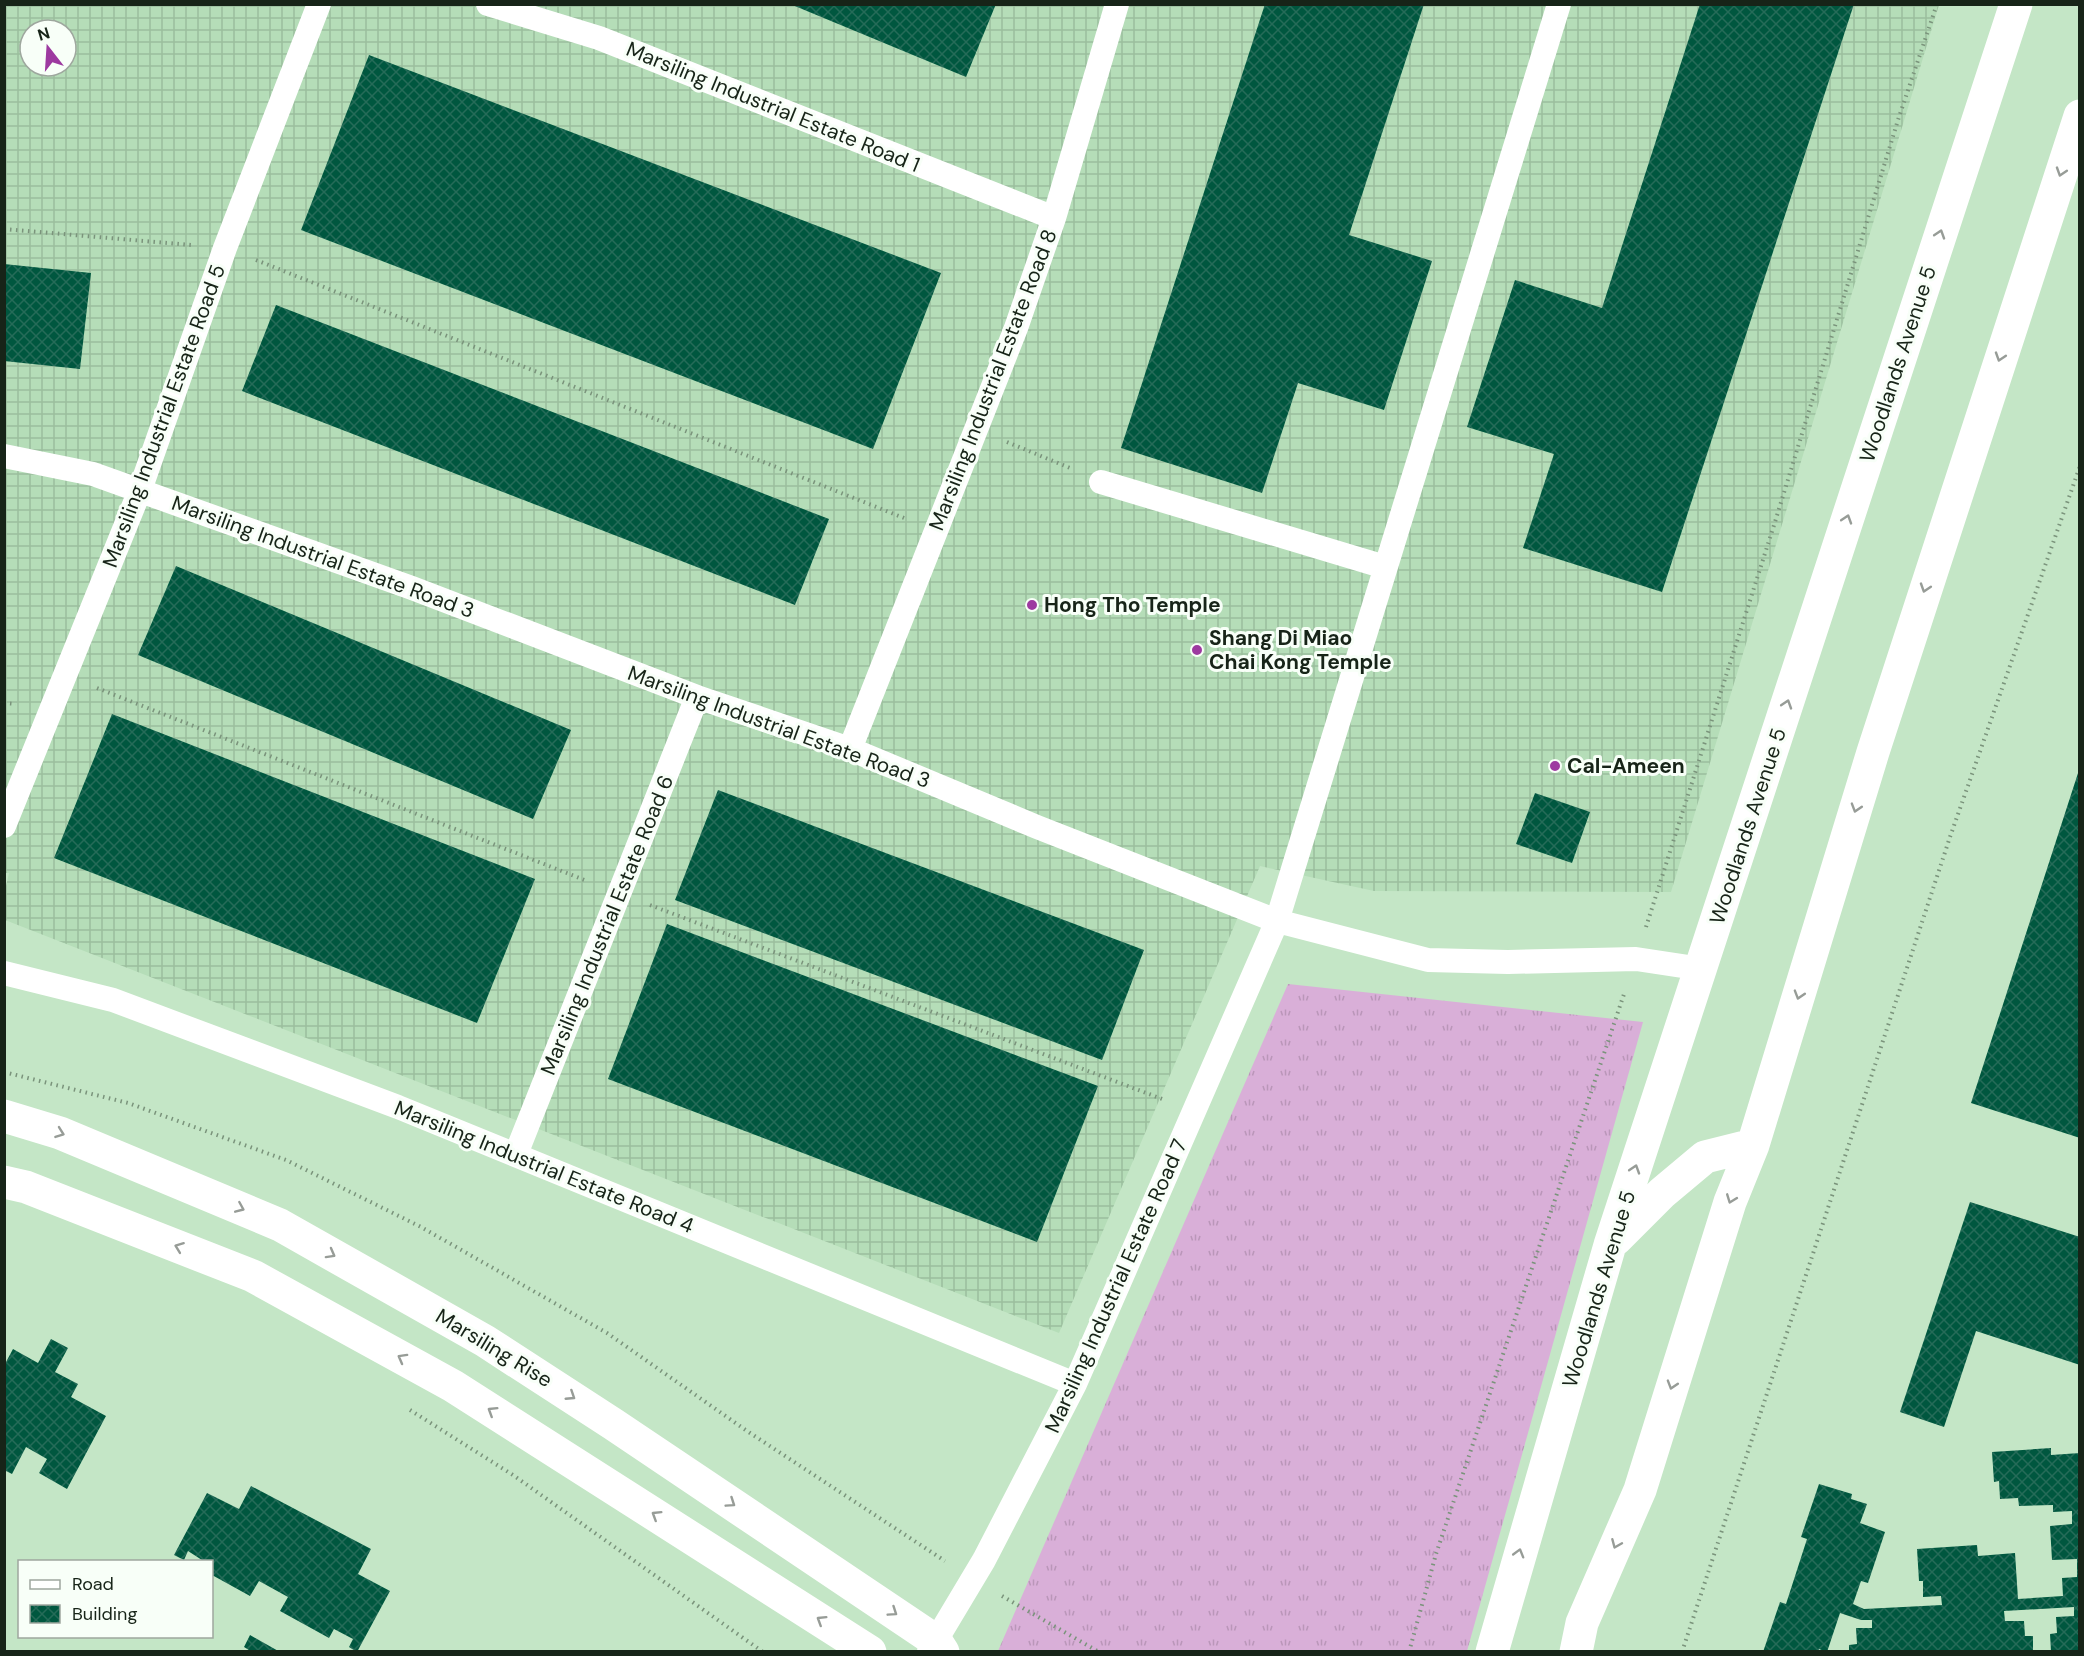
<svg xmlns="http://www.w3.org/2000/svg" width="2084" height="1656" font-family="'DM Sans',sans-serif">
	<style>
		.industrial { fill: url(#industrial-grid); fill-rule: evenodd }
		.grass { fill: url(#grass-tufts) }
		.building { fill: url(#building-cross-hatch) }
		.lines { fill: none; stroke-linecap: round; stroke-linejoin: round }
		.path { stroke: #7a937b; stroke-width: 4; stroke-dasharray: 1.5 4.5; stroke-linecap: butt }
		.lane { stroke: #fff; stroke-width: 24 }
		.secondary { stroke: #fff; stroke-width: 33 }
		.primary { stroke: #fff; stroke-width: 33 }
		.oneway { stroke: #979c97 }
		.poi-dot { fill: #9d3aa0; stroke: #f8fff8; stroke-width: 2 }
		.labels { text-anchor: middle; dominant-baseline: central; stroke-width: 6; stroke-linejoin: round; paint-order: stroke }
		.street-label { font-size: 21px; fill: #172418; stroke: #f8fff8 }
		.poi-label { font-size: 21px; font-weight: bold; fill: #172418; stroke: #f8fff8; text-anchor: start }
	</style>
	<defs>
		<pattern id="industrial-grid" width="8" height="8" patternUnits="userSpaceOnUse" patternTransform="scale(1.5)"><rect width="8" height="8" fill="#b5ddb8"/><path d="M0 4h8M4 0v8" fill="none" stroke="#9bbe9d"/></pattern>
		<pattern id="grass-tufts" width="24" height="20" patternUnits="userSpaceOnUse" patternTransform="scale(1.5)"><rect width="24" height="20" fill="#d9afd8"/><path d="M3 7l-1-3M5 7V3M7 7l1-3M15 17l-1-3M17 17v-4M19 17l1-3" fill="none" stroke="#ba96b9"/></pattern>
		<pattern id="building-cross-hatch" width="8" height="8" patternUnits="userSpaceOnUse" patternTransform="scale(1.5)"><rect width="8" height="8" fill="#00573f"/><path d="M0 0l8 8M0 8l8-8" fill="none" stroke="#256b58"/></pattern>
	</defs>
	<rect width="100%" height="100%" fill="#c4e6c6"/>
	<!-- industrial -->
	<path class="industrial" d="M5,5H1939L1671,892L1374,891L1260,866L1059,1333L5,920V890L9,873H5ZM30,30H66V66H30Z"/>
	<!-- grass -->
	<path class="grass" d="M1288,984L1643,1022L1467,1651H998Z"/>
	<!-- building -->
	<path class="building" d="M790,4H996L966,77Z
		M1265,4H1424L1349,235L1432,261L1384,410L1298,383L1262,493L1121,448Z
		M1700,4H1854L1662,592L1523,548L1554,454L1467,427L1515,280L1602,308Z
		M369,55L941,273L873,449L301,230Z
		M4,264L91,273L80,369L4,361Z
		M276,305L829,519L795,605L242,391Z
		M176,566L571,730L533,819L138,655Z
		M112,714L535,879L477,1023L54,858Z
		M2079,770H2080V1138L1971,1103Z
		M718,790L1144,950L1102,1060L675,900Z
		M1535,793L1590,812L1572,863L1516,844Z
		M667,924L1098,1086L1037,1242L608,1079Z
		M1970,1202L2080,1237V1365L1976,1331L1944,1427L1900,1412Z
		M51,1339L68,1348L55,1372L78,1384L71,1397L106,1416L67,1489L39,1473L47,1459L26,1447L12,1474L4,1470V1361L6,1362L13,1349L38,1363Z
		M2051,1448V1455L2080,1453V1652H2051L2050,1634L2057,1633L2056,1617L2074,1616V1607L2004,1611L2005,1621H2024L2025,1636H2033V1652H1849V1645L1857,1644L1856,1628H1872V1620H1861L1840,1613L1827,1652L1819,1649L1818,1652H1763L1780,1602L1786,1604L1807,1539L1801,1537L1819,1484L1852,1494L1851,1499L1867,1504L1860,1523L1885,1532L1868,1583L1861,1581L1853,1604L1864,1609L1942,1605L1941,1596L1923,1597V1581H1919L1917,1549L1977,1545L1978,1556L2015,1553L2018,1599L2063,1596L2062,1578L2077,1577V1559L2052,1560L2050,1526L2072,1524V1511L2053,1512V1505L2019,1506L2018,1498L2000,1499L1999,1481L1994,1482L1992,1452Z
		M251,1486L371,1549L358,1574L390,1591L357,1652L349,1647L353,1639L334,1629L329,1638L280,1611L288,1597L259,1581L250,1596L212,1575V1562H205L188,1551L184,1560L174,1555L207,1493L239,1509Z
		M250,1635L280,1652H252L244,1647Z"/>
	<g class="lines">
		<!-- path -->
		<path class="path" d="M4,229L191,245
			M256,260L904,518
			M1007,442L1070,468
			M97,688L587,881
			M4,703L16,704
			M650,905L1162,1099
			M1646,927L1775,522L1898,120L1937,4
			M4,1072L128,1103L286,1160L421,1227L607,1333L747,1431L945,1561
			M410,1410L513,1475L763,1652
			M1002,1596L1099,1652
			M1409,1652L1436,1554L1624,994
			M1682,1652L1950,837L2080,466"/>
		<!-- lane -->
		<path class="lane" d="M488,4L599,38L1054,218
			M4,456L93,474L412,588L697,697L850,749L1037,827L1277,921L1428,960L1508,962L1636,959L1702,969
			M1101,482L1385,567
			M850,749L1016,328L1054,218L1117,4
			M4,826L140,490L225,248L319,4
			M4,973L113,1000L398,1107L1075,1384
			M516,1154L697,697
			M929,1652L984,1560L1075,1384L1277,921L1559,4"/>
		<!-- secondary -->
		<path class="secondary" d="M4,1116L60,1133L280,1225L485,1341L613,1424L936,1641L943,1652
			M4,1182L26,1187L253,1276L453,1386L870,1652"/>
		<!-- primary -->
		<path class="primary" d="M1616,1239L1662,1193L1705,1157L1753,1145
			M1492,1652L1610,1245L2016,4
			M1576,1652L1582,1623L1640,1490L1730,1202L1753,1145L1873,752L2080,116"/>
	</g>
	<!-- one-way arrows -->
	<defs><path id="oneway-chevron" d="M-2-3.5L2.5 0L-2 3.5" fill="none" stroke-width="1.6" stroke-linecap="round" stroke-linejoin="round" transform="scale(1.5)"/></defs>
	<g class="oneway">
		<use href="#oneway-chevron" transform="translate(2061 172) rotate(108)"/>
		<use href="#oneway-chevron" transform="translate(1940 234) rotate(-72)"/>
		<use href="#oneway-chevron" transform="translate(2000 357) rotate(108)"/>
		<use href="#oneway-chevron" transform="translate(1847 519) rotate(-72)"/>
		<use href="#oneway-chevron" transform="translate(1925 588) rotate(108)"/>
		<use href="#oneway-chevron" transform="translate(1787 704) rotate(-72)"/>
		<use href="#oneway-chevron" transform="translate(1856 808) rotate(107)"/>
		<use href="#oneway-chevron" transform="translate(1799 995) rotate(107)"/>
		<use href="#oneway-chevron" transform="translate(60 1133) rotate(20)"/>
		<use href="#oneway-chevron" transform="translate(1635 1169) rotate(-72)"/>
		<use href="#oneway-chevron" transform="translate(1731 1199) rotate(111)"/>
		<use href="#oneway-chevron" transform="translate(240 1208) rotate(23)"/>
		<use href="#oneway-chevron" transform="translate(179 1247) rotate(-159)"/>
		<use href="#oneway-chevron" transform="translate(331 1254) rotate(29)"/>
		<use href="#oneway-chevron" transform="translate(402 1358) rotate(-151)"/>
		<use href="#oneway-chevron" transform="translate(1672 1385) rotate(107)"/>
		<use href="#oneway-chevron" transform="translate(571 1396) rotate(33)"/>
		<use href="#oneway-chevron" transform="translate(492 1411) rotate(-148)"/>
		<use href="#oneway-chevron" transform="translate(731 1503) rotate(34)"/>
		<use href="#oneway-chevron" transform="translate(656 1515) rotate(-148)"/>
		<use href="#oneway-chevron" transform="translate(1616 1544) rotate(113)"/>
		<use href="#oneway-chevron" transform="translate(1519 1553) rotate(-74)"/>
		<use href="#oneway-chevron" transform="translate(893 1612) rotate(34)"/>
		<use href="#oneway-chevron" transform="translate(821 1620) rotate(-148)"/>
	</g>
	<!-- markers -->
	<g class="poi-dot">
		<circle cx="1032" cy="605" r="6"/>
		<circle cx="1197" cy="650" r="6"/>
		<circle cx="1555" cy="766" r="6"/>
	</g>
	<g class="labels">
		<!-- street labels -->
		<g class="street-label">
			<text transform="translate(773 107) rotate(22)">Marsiling Industrial Estate Road 1</text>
			<text transform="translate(1898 364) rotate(-72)">Woodlands Avenue 5</text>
			<text transform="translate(993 380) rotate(-69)">Marsiling Industrial Estate Road 8</text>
			<text transform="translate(164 416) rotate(-70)">Marsiling Industrial Estate Road 5</text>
			<text transform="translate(323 557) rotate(20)">Marsiling Industrial Estate Road 3</text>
			<text transform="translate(779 727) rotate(20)">Marsiling Industrial Estate Road 3</text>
			<text transform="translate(1748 826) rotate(-72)">Woodlands Avenue 5</text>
			<text transform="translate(607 925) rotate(-68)">Marsiling Industrial Estate Road 6</text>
			<text transform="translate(544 1167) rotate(22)">Marsiling Industrial Estate Road 4</text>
			<text transform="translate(1116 1286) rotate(-66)">Marsiling Industrial Estate Road 7</text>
			<text transform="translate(1599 1289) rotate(-73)">Woodlands Avenue 5</text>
			<text transform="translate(494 1348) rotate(31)">Marsiling Rise</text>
		</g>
		<!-- poi labels -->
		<g class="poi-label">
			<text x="1044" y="605">Hong Tho Temple</text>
			<text x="1209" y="638">Shang Di Miao<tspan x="1209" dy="24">Chai Kong Temple</tspan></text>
			<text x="1567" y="766">Cal-Ameen</text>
		</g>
	</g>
	<!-- border -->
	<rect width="2084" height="1656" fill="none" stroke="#172418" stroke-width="12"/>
	<!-- legend -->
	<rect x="18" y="1560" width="195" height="78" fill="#f8fff8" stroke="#9ea79e" stroke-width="1.5"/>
	<rect x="30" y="1580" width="30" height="9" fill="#ffffff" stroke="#9ea79e" stroke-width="1.5"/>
	<text x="72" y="1590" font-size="18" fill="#172418">Road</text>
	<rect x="30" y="1605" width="30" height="18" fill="url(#building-cross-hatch)" stroke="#9ea79e" stroke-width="1.5"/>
	<text x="72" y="1620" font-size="18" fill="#172418">Building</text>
	<!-- north arrow -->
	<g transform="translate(48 48) rotate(343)"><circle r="28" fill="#f8fff8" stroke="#9ea79e" stroke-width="1.5"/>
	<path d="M0-4.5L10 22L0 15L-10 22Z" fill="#9d3aa0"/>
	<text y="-9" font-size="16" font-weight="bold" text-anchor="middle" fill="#172418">N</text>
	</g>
</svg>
